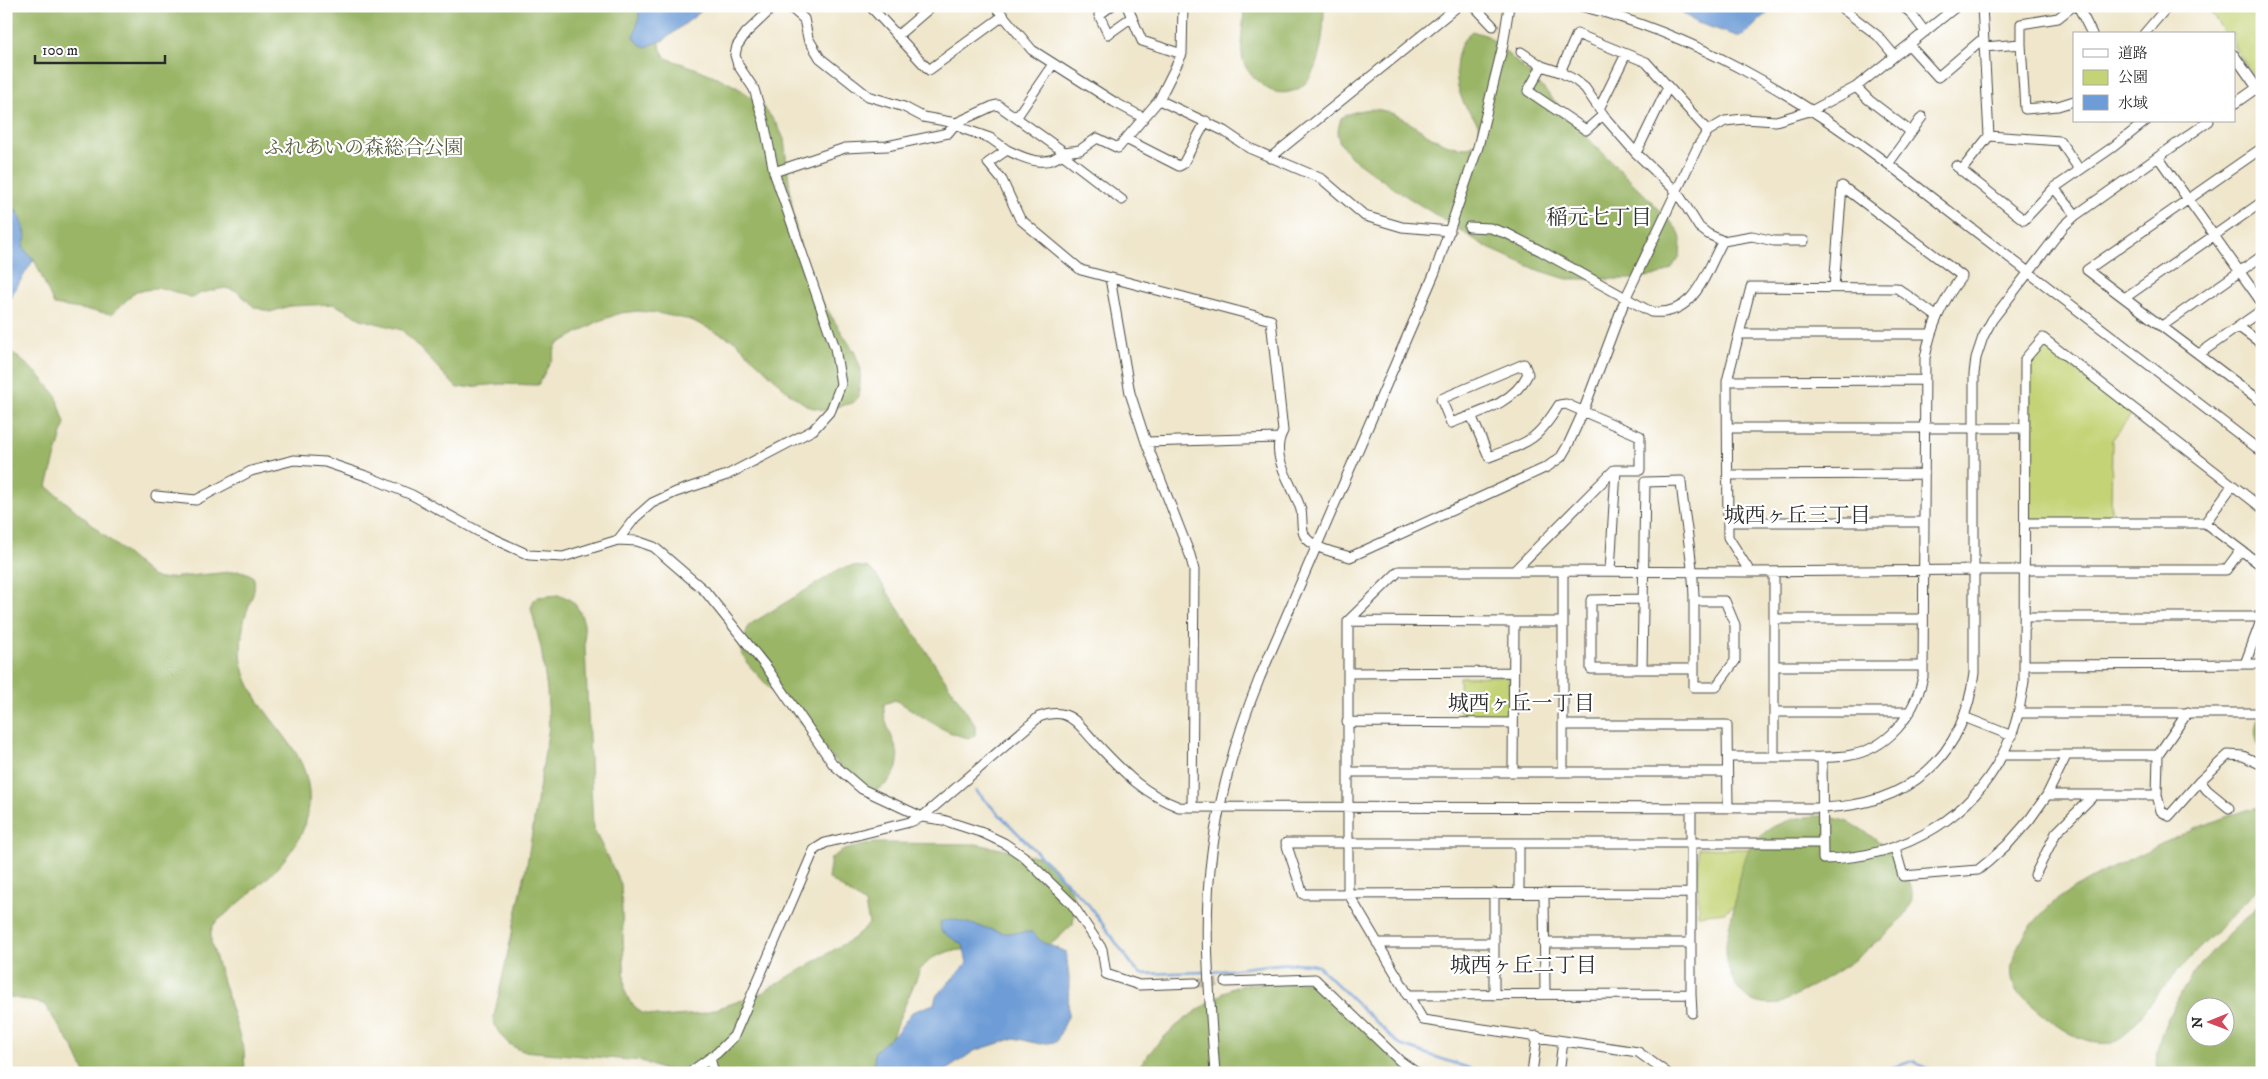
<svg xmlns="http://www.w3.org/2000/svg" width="2268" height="1079" font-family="'IM FELL DW Pica','Noto Serif JP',serif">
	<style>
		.green { fill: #c3d375; stroke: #777f50 }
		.forest { fill: #9ab566; stroke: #627048; fill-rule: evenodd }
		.water { fill: #6d9cd6; stroke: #4c6480 }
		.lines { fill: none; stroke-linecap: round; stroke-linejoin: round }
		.stream { stroke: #6d9cd6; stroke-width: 2.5 }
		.minor-tunnel { stroke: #c8c1ab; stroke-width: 9; stroke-dasharray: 9 4.5; stroke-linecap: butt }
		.minor-casing { stroke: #484743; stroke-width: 11 }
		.minor { stroke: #fff; stroke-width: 9 }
		.labels { text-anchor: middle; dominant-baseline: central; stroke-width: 4.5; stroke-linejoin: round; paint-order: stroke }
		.park-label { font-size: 20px; fill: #595d41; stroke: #fff }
		.neighbourhood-label { font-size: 21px; fill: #2b2b2b; stroke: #fff }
	</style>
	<rect width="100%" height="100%" fill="#fff"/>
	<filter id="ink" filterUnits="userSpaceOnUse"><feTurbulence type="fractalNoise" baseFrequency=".02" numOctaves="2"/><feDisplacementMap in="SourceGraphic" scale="10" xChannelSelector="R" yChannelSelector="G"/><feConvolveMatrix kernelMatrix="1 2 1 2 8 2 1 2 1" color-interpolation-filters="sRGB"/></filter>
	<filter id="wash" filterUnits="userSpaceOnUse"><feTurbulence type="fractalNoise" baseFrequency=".0096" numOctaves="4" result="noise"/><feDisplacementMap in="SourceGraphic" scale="20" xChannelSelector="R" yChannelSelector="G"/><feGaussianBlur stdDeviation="1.12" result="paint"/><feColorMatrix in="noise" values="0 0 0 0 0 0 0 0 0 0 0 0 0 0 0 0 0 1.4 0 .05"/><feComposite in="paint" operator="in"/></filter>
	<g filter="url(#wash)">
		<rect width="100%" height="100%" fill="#efe6cb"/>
		<!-- green -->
		<path class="green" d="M2210,6H2262V75L2256,79L2234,47V34H2225L2208,8Z
			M2041,346H2044L2132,414L2112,440L2111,519L2031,520L2029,517V361Z
			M1507,676L1509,679V716L1507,718H1460L1459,677Z
			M1698,848L1782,850L1762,886L1724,912L1698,915Z"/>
		<!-- forest -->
		<path class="forest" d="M6,6H653L661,50L666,58C712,74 764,90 784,139L793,215L808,280L855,353L861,370L859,395L853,403L824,410L809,407L789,393L735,341L691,320L657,313L637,311L620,313L597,322L556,345L552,359L538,385L500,384L457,388L402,330L361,319L334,304L290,306L270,312L254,307L237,291L225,288L201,293L193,298L163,288L136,291L112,314L54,305L34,259L25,251L23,243L26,233L20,216L11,209L6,211Z
			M1244,6H1324C1324,31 1321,87 1289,92C1281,94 1270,92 1264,86C1255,78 1246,72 1243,60C1239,42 1244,24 1244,6Z
			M1472,31L1488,36L1534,78L1586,136L1666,216L1679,232L1681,239L1680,256L1671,269L1659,275L1630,279H1567L1538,270L1488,248L1395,189L1351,157L1340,143L1337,134L1341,118C1398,87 1419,148 1467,148C1473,145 1479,142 1480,134C1481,123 1471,115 1466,107C1453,86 1451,47 1472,31Z
			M9,350L38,374L56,395L65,423L47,486L152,576L159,579L240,571C244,572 250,573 253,577C259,586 246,610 244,621C242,634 240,649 242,662C253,720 314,743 309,806C305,856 248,894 214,924L211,931V942L244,1051L245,1073H85L74,1049L44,1004L6,996V351Z
			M853,566L869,568L876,575L975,725V735L970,738C942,734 920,713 895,700L884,704C881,734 914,754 888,782C881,789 873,792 863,791L747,663L740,649L749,625L842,568Z
			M558,595C574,598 580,609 584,624L593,828L621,884L625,991L630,1002L642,1013L662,1017L701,1014L760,994L852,939L869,924L865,904L828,878L831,858L844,850L874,843L976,844L1040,857L1054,867L1072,893L1075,905L1073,924L1055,941L1040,950L971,949L950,951L932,958L920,970L890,1040L879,1073H670L642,1061L523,1051C507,1045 500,1037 493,1021L527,864L549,727L547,690L541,648L531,608L534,600L538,597Z
			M2262,713V753C2255,739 2252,726 2262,713Z
			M2262,807L2260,886C2232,916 2203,944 2175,974C2155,995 2139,1021 2118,1042C2080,1051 2043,1015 2017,992C1999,960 2029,925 2052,904C2076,881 2231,808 2262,807Z
			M1818,816C1830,817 1843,819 1854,825C1876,836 1920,875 1911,903C1909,907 1907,913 1904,916C1875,949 1833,976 1794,996C1789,999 1783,1003 1777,1004C1773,1005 1766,1004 1762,1004C1739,1000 1727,974 1726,952C1725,938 1731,921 1734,907C1738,885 1739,861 1754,843C1770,823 1794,817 1818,816Z
			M2262,903V1073H2158C2149,1046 2177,997 2193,975C2212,948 2238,925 2262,903ZM2196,1006H2226V1036H2196Z
			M1315,982L1411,1073H1136C1153,1042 1182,1020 1211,1001C1217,997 1224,992 1230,989C1252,980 1291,983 1315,982Z"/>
		<!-- water -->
		<path class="water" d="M638,6H708L664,40L646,47L639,44L634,37L639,17Z
			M1674,6H1775L1743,36H1737L1695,22Z
			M11,209L16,210C20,216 23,225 25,232C29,245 14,242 34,259L6,304V211Z
			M952,919L1005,933L1032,932L1042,942L1066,952L1069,978L1068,1017L1056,1042L1040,1044L1015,1038L974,1051L942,1073H875L874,1052L898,1031L912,1012L934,1004L936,996L967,963L963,945L941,931L940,922Z"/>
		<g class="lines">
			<!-- stream -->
			<path class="stream" d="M976,791L1088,904L1136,970L1141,974L1206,972
				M1211,972C1236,970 1298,958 1318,966L1400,1045L1484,1073
				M1876,1073L1913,1061L1935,1073"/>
		</g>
	</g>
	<g filter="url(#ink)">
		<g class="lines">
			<!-- minor-tunnel -->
			<path class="minor-tunnel" d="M1195,983L1226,982"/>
			<defs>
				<path id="minor" d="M789,6L804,19L808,38L820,58L868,96L904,107L923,117L956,123L964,129L990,138L1007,150L988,163L1002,180L1020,219L1081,270L1271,320L1283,431C1268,457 1294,485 1301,510C1303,520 1300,532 1307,539C1316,549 1337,553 1350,557L1547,467L1561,457L1568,445L1583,412L1626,297L1698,146L1708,131L1725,121L1744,119L1776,121L1813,110L1856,87L1957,6
					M870,6L929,70L1003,16
					M995,6L1032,50L1114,102L1144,118
					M1111,6L1099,15L1108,34L1132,17
					M1127,6L1142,41L1182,54
					M1474,6L1493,26
					M1580,6C1694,34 1795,94 1888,164L2262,452
					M1839,6L1878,36L1894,55
					M1902,6L1910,12L1925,32
					M2078,6L2092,34
					M2144,34L2168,6
					M897,36L932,6
					M2021,44V24L2058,18L2073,6
					M1909,45L1938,77L1980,41H1984
					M1984,47L2021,44L2025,109L2058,106L2074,101
					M1521,52L1542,66L1560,72L1575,80L1585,88L1607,120L1636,153L1677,192L1699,227L1708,234L1723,241L1752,236L1774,241H1804
					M2234,55L2262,95
					M1542,66L1528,91L1586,130L1603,115
					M1560,72L1577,34L1646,62L1708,131
					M1856,87L1869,100L1911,132
					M1159,100L1224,131L1249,148L1322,179L1365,216L1402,227L1450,231
					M2234,104L2261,85
					M1599,109L1626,54
					M1016,118L1053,64
					M1989,136L2060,141L2079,169
					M1126,139L1179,166L1183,164L1206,121
					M2262,148L2087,270L2262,402
					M1007,150C1025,159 1047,169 1064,152
					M1636,153L1668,87
					M1062,154L1122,200
					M2158,157L2262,303
					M1270,158L1458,6
					M1888,164L1922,117
					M1956,166L2024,220L2054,188L2113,147L2146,121
					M1961,171L1989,136L1982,6
					M774,172L845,148L887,146L948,133L956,123L993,106L998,105L1064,152L1080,150L1097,138L1118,148L1159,100L1182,54L1183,6
					M2054,188L2076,215
					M1469,227L1490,228L1508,234L1541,251L1651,312C1696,317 1705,272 1723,241
					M1110,278L1130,393L1146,442L1190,555L1194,570L1192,807
					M1834,287L1842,186
					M2126,297L2262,202
					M1936,316L1897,288L1751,287L1727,381L1728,537L1750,572L1974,570H2226L2240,551
					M2162,326L2262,256
					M2239,327L2262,344
					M1740,334H1930
					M2199,354L2262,310
					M1524,364L1528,374C1513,404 1480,412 1451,423L1441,399Z
					M1727,381L1923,380
					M1471,415L1489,457C1528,442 1536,442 1559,405L1566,404L1640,436V470H1614L1514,571
					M1728,428H2025
					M1146,442L1279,438
					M1728,475L1923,474
					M156,496L196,500L251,471L294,460L325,462L369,477L412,495L485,535L529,555L563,557L618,540L637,541L654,547L705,591L767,668L833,764L862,789L922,817L943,820L983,833L1004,843L1023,856L1072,904L1102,949L1106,974L1139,985L1195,983
					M1728,522H1923
					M2025,523H2205L2262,566
					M2205,523L2232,486
					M618,540L635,518L652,503L676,492L727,475L813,430L831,410L841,384L835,348L774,172L764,122L754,89L738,65L735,55L737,46L746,33L767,13L771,6
					M1563,571L1750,572
					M1610,571L1616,470
					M1642,599L1591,600V669H1642L1645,482L1681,481C1684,521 1694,560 1694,601
					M2025,617H2262
					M1775,619H1923
					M1348,621L1514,622
					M2245,664L2262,618
					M2025,665L2262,664
					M1774,666H1923
					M1642,669H1694V687H1716L1735,661V625L1725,601H1694V669
					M1348,673L1513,672
					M1774,712H1910
					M2019,713H2262
					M1964,717L2012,736
					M1347,722L1513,723
					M1563,725H1727L1728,808
					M2003,755H2158
					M1728,757C1750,757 1773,757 1796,757C1812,757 1830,758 1846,756C1888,750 1914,716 1923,677L1925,358C1931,326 1942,302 1962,276L1842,186
					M1774,757V572
					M1822,757L1823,859C1906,858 1979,816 2011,736C2018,719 2021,700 2024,681L2025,359L2043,338L2262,508
					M1348,772H1727
					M1513,772L1514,622H1563
					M1563,772V571H1399L1348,621V893L1423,1020L1638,1052L1667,1073
					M2200,781L2228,755L2243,756L2262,765
					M2047,795H2157L2158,755L2188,712
					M2157,795L2161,811L2169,816L2200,781L2207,790L2229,808
					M1895,848L1903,876L1978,870L1989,861L2008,844L2030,819L2047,795L2066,756
					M2035,875L2056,833L2093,796
					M1494,893V995
					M1519,893V843
					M1544,893L1545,994
					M1691,893L1303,894L1286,843H1822
					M1377,943H1494
					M1544,943H1691
					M1226,982L1315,979L1400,1061L1417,1073
					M1691,994L1692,1013
					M1407,995L1691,994V808
					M710,1058L714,1073
					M689,1073L717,1053L734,1036L814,850L825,843L910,822L922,817L1039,717C1047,714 1057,712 1065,715C1077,719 1086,733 1094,741C1122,770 1140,792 1179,807L1822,808C1908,805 1964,759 1974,673V374L1976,358L1983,337L1992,320L2064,226L2076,215L2209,121
					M1215,1073C1210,1000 1202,925 1212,852C1220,791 1237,734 1260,677L1435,272L1478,147L1503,45L1509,6
					M1532,1073L1537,1036
					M1559,1073L1563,1041"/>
			</defs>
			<!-- minor casing -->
			<use href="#minor" class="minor-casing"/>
			<!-- minor -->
			<use href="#minor" class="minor"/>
		</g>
	</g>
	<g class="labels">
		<!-- park labels -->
		<g class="park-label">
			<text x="364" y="148">ふれあいの森総合公園</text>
		</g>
		<!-- neighbourhood labels -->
		<g class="neighbourhood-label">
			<text x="1599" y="218">稲元七丁目</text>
			<text x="1797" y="516">城西ヶ丘三丁目</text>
			<text x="1521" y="704">城西ヶ丘一丁目</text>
			<text x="1523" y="966">城西ヶ丘二丁目</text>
		</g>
	</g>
	<!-- margin -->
	<rect width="2268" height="1079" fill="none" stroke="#fff" stroke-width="25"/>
	<!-- legend -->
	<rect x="2073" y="32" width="162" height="90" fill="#ffffff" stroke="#aaaaaa"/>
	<rect x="2083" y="49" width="25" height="8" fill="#ffffff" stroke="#aaaaaa"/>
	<text x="2118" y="58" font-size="15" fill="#2b2b2b">道路</text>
	<rect x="2083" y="70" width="25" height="15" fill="#c3d375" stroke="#aaaaaa"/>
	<text x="2118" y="82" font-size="15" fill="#2b2b2b">公園</text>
	<rect x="2083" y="95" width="25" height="15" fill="#6d9cd6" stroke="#aaaaaa"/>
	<text x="2118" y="108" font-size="15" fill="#2b2b2b">水域</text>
	<!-- north arrow -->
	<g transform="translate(2210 1022) rotate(269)"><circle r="24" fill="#ffffff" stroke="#aaaaaa"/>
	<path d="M0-4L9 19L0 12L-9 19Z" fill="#d1495b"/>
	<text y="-8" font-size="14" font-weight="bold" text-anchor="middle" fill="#2b2b2b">N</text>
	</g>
	<!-- scale -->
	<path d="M35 55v8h130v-8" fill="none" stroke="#2b2b2b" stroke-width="2.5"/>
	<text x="42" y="55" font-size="15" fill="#2b2b2b" stroke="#ffffff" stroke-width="4" paint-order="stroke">100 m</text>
</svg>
